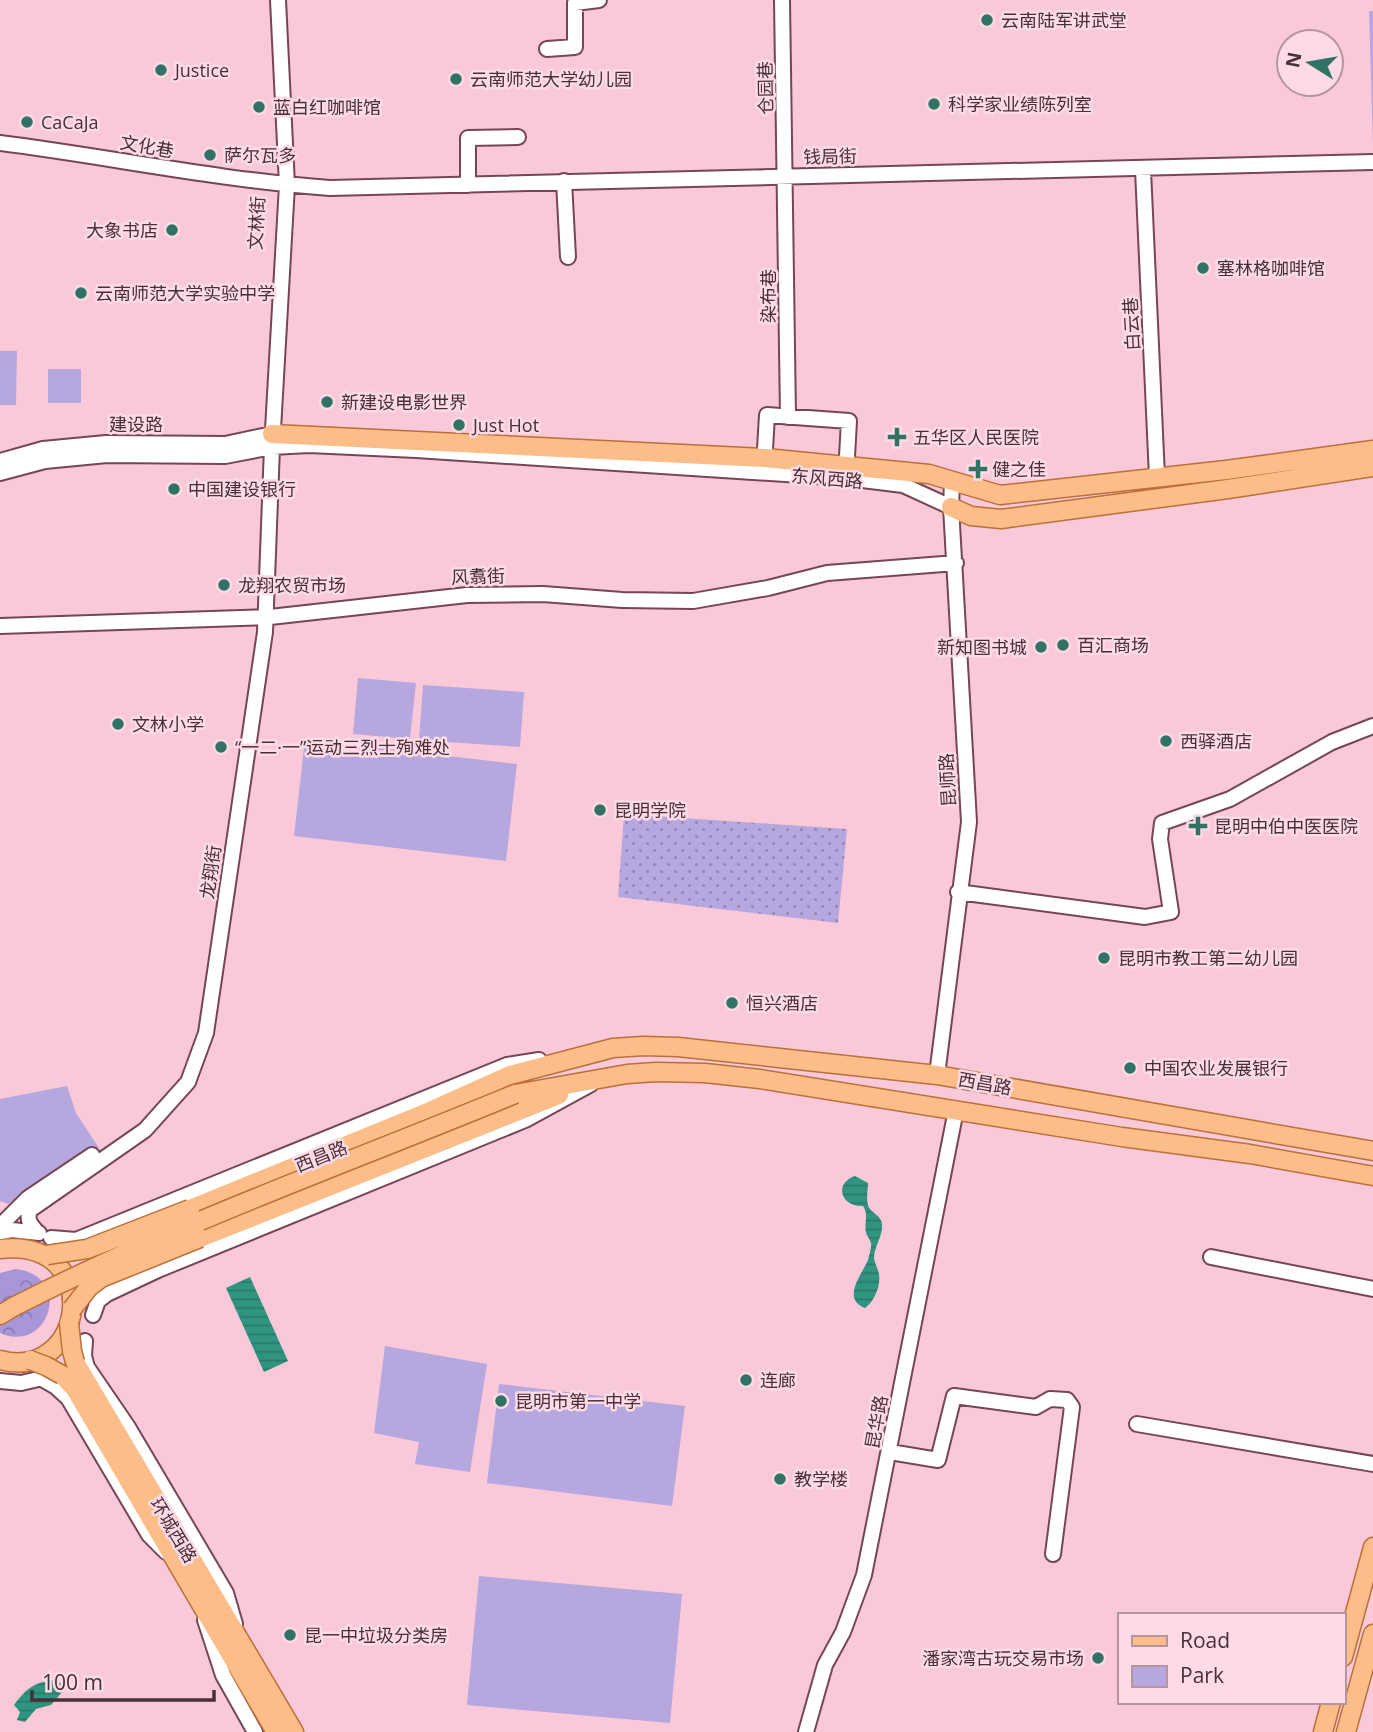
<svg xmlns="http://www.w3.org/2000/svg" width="1373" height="1732" font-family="'Open Sans','Noto Sans SC',sans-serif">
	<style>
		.green { fill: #b6a7df }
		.forest { fill: url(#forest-crowns) }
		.garden { fill: url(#garden-dots) }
		.water { fill: url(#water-rules) }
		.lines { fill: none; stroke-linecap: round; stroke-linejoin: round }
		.minor-casing { stroke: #764558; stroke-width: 18 }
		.major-casing { stroke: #bb6f39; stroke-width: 21 }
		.minor { stroke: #fff; stroke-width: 14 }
		.major { stroke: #fcbd88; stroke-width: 18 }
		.major-bridge-casing { stroke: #bb6f39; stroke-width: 21; stroke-linecap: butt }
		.major-bridge { stroke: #fcbd88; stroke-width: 18 }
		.poi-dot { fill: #307263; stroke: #fedae6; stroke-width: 2.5 }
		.labels { text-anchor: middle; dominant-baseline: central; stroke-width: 5; stroke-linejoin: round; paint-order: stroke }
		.poi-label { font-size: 18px; fill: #473038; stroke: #fedae6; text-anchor: start }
		.street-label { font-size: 18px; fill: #473038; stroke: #fedae6 }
	</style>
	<defs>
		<pattern id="forest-crowns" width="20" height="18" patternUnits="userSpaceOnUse" patternTransform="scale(1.75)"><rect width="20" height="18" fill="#a896d9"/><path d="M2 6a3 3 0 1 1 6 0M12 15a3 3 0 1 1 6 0" fill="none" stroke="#8b7bb1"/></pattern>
		<pattern id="garden-dots" width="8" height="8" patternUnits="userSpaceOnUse" patternTransform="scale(1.75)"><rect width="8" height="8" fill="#b6a7df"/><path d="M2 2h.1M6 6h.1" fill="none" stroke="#9688b6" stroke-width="1.8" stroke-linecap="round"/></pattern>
		<pattern id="water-rules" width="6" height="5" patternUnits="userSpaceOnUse" patternTransform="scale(1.75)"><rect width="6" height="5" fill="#309580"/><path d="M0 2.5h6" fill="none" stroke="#2b7a6a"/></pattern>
	</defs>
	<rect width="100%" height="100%" fill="#f9c9d9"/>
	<!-- green -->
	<path class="green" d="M1369,11H1373V144Z
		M0,351H17L16,405H0Z
		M48,369H81V403H48Z
		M358,678L416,683L410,739L353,734Z
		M423,685L524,692L520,747L419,740Z
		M305,739L517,764L506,861L294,836Z
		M67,1086L76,1113L99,1148L8,1204L0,1201V1099Z
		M385,1346L487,1364L470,1472L415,1464L419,1442L374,1433Z
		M499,1384L685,1406L672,1506L487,1483Z
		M479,1576L682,1594L670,1723L467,1705Z"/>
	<!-- forest -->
	<path class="forest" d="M16,1269C74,1276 49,1355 0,1333V1273Z"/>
	<!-- garden -->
	<path class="garden" d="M624,814L847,829L838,923L618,897Z"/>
	<!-- water -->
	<path class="water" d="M855,1176L868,1183C868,1191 865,1203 870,1209C875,1215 883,1217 882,1227C882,1237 874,1247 874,1258C875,1264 878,1269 879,1274C881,1286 874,1302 865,1308C841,1299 862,1274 868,1260C869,1256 872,1246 871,1243C870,1239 867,1236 866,1233C864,1222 869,1215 863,1206C840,1207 834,1183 855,1176Z
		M250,1277L288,1361L264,1372L226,1288Z
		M52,1680L61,1683L63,1691L51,1705L36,1709L25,1722L17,1720L20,1712L14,1705C25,1690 33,1683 52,1680Z"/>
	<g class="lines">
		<defs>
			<path id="minor" d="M782,0L788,417
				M547,49L575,47V3L599,0
				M0,143C110,157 219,180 330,188L1373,162
				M1143,170L1157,477
				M564,181L568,257
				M468,185V138L518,137
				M0,461L43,449L106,443L225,444L272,434
				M764,466L767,415L849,421L846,474
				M0,473L45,461L107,455L225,456L272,447L309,445L416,450L846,478L903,485L951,507
				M0,626L270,617L467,595L543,594L622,600L693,601L768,588L827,573L956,563
				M958,892L1145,917L1171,912L1160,839L1162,823L1230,799L1332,742L1373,726
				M937,1075L969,822L951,507L952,482
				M0,1226L28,1198L92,1155
				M0,1232L12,1230L39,1233
				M38,1233C31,1225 26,1221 30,1210L145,1130L188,1082L206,1033L265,632L272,447L287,185L278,0
				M51,1238L76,1240L507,1065L539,1060
				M1211,1257L1373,1289
				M93,1315L98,1301L107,1294L158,1270L525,1120L591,1084
				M85,1341L84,1356L87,1367L128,1427L226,1593L235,1624
				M42,1379L56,1387L68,1398L149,1535L166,1552
				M0,1381L21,1383L47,1377
				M1137,1424L1373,1464
				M890,1452L938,1460L954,1396L1036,1407L1050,1399L1067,1400L1072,1407L1053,1554
				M205,1620L223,1675L255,1732
				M806,1732L825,1665L843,1632L864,1575L956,1110"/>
			<path id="major" d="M272,434L765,458L929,474L1000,495L1226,470L1373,450
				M951,507L971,516L1001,519L1228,489L1373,467
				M515,1094L627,1074L656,1072L705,1073L760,1079L1122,1137L1250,1154L1373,1176
				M190,1209L430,1111L510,1075L613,1048L643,1046L678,1047L937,1075L1373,1151
				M200,1238L559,1095
				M0,1249C106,1237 86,1383 0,1360
				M0,1315L15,1306
				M75,1362L294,1732
				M62,1375L75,1389L276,1732
				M1343,1657L1373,1547
				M1323,1732L1331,1702
				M1346,1732L1373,1634"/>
		</defs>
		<!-- minor casing -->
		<use href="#minor" class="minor-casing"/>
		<!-- major casing -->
		<use href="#major" class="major-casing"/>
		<!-- minor -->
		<use href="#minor" class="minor"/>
		<!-- major -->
		<use href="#major" class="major"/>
		<defs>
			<path id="major-bridge" d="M47,1255L87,1249L190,1209
				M15,1306C176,1224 348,1163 515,1094
				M72,1309L89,1287L101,1278L200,1238
				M69,1323L72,1351L75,1362
				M30,1360L46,1366L62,1375"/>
		</defs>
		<!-- major-bridge casing -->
		<use href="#major-bridge" class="major-bridge-casing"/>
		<!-- major-bridge -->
		<use href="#major-bridge" class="major-bridge"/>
	</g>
	<!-- markers -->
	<g class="poi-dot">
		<circle cx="987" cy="20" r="7"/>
		<circle cx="161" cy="70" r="7"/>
		<circle cx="456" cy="79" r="7"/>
		<circle cx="934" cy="104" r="7"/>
		<circle cx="259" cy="107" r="7"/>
		<circle cx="27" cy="122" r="7"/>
		<circle cx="210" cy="155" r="7"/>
		<circle cx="172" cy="230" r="7"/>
		<circle cx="1203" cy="268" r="7"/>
		<circle cx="81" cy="293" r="7"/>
		<circle cx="327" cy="402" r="7"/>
		<circle cx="459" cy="425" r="7"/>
		<path d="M893.5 426.5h7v7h7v7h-7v7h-7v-7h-7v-7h7z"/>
		<path d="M974.5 458.5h7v7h7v7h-7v7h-7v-7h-7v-7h7z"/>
		<circle cx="174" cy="489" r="7"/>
		<circle cx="224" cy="585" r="7"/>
		<circle cx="1063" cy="645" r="7"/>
		<circle cx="1041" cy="647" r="7"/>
		<circle cx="118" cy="724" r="7"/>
		<circle cx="1166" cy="741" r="7"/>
		<circle cx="221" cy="747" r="7"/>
		<circle cx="600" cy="810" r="7"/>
		<path d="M1194.5 815.5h7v7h7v7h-7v7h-7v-7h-7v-7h7z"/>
		<circle cx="1104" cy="958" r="7"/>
		<circle cx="732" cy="1003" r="7"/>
		<circle cx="1130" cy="1068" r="7"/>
		<circle cx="746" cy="1380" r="7"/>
		<circle cx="501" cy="1401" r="7"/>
		<circle cx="780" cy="1479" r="7"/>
		<circle cx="290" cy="1635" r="7"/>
		<circle cx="1098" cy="1658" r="7"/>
	</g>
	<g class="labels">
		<!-- poi labels -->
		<g class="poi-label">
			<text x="1001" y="20">云南陆军讲武堂</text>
			<text x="175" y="70">Justice</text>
			<text x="470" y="79">云南师范大学幼儿园</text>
			<text x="948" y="104">科学家业绩陈列室</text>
			<text x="273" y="107">蓝白红咖啡馆</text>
			<text x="41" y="122">CaCaJa</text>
			<text x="224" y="155">萨尔瓦多</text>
			<text x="158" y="230" text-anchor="end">大象书店</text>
			<text x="1217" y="268">塞林格咖啡馆</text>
			<text x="95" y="293">云南师范大学实验中学</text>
			<text x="341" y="402">新建设电影世界</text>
			<text x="473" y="425">Just Hot</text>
			<text x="913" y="437">五华区人民医院</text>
			<text x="992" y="469">健之佳</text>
			<text x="188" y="489">中国建设银行</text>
			<text x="238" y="585">龙翔农贸市场</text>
			<text x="1077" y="645">百汇商场</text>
			<text x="1027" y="647" text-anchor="end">新知图书城</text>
			<text x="132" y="724">文林小学</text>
			<text x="1180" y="741">西驿酒店</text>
			<text x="235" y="747">“一二·一”运动三烈士殉难处</text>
			<text x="614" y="810">昆明学院</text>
			<text x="1214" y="826">昆明中伯中医医院</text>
			<text x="1118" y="958">昆明市教工第二幼儿园</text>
			<text x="746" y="1003">恒兴酒店</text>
			<text x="1144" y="1068">中国农业发展银行</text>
			<text x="760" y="1380">连廊</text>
			<text x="515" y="1401">昆明市第一中学</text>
			<text x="794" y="1479">教学楼</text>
			<text x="304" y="1635">昆一中垃圾分类房</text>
			<text x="1084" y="1658" text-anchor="end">潘家湾古玩交易市场</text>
		</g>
		<!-- street labels -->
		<g class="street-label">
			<text transform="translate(765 88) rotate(-91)">仓园巷</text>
			<text transform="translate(147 146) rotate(10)">文化巷</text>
			<text transform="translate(830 156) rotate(-1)">钱局街</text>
			<text transform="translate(256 223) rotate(-87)">文林街</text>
			<text transform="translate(768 296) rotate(-90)">染布巷</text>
			<text transform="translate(1131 324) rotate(-93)">白云巷</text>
			<text x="136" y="424">建设路</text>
			<text transform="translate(827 478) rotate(5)">东风西路</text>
			<text transform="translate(478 576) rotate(-2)">风翥街</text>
			<text transform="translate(947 780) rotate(-93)">昆师路</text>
			<text transform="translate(210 872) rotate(-82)">龙翔街</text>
			<text transform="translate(985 1083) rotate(10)">西昌路</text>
			<text transform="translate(321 1156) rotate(-22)">西昌路</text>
			<text transform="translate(876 1422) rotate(-80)">昆华路</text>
			<text transform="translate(174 1530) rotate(59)">环城西路</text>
		</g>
	</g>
	<!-- legend -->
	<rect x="1118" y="1613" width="228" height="91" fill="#fedae6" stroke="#b596a0" stroke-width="2"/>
	<rect x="1132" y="1636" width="35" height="10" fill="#fcbd88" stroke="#b596a0" stroke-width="2"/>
	<text x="1180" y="1648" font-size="21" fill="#473038">Road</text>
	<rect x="1132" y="1666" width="35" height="21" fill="#b6a7df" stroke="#b596a0" stroke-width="2"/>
	<text x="1180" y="1683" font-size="21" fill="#473038">Park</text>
	<!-- north arrow -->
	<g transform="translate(1310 63) rotate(281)"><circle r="33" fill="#fedae6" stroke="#b596a0" stroke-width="2"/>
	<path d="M0-5L12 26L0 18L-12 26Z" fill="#307263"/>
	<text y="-10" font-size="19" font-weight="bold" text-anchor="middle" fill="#473038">N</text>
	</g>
	<!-- scale -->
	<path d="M32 1690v10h182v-10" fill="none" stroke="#473038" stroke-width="3.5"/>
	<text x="42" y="1690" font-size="21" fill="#473038" stroke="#fedae6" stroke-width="5" paint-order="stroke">100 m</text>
</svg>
